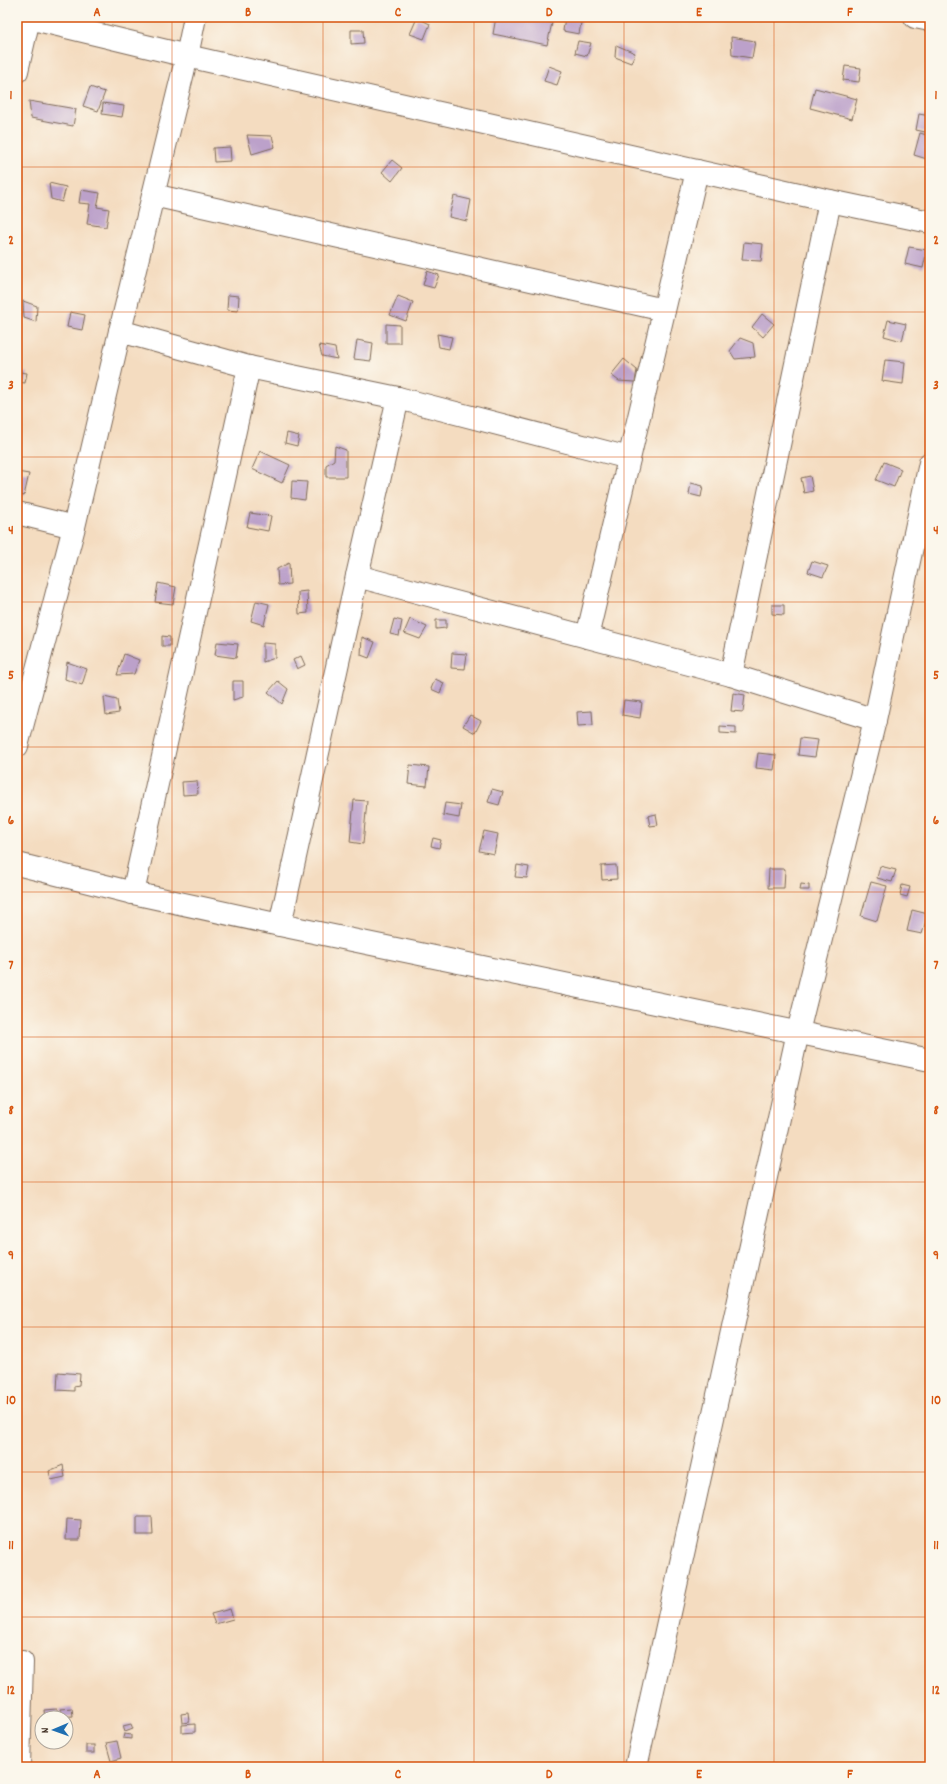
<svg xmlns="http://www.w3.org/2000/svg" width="947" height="1784" viewBox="0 0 947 1784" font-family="Dekko,sans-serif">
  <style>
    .building { fill: #bca1ca }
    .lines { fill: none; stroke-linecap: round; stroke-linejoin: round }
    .minor-casing { stroke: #7c6857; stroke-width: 24 }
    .minor { stroke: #fff; stroke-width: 22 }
    .grid { fill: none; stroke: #d7540e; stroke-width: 1; stroke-opacity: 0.55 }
    .neatline { fill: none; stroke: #d7540e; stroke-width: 1.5 }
    .grid-label { font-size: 13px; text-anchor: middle; font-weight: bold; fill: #d7540e }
  </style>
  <rect width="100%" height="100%" fill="#fbf7ec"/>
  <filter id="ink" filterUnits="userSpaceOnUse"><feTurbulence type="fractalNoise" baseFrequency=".025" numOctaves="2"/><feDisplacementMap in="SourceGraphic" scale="8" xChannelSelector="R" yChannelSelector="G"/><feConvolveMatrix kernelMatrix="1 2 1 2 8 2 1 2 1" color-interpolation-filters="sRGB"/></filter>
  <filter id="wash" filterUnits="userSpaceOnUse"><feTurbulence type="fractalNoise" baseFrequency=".012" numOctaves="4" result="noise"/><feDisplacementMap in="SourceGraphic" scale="16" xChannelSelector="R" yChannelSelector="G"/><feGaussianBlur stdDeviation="0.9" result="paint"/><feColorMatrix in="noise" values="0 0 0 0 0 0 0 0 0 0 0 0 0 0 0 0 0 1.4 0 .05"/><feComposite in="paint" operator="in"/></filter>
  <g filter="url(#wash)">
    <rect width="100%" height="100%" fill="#f4dcc0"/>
    <g id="blocks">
      <g class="building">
        <polygon points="288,17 303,17 302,22 287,20"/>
        <polygon points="496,17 537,17 536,19 552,23 547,45 493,34"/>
        <polygon points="565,17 582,17 579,34 563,31"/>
        <polygon points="417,18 430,24 424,39 410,34"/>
        <polygon points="351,30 363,30 364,43 351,44"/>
        <polygon points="731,37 755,41 752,58 732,55"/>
        <polygon points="578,41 591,43 587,56 575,53"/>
        <polygon points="616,45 635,53 631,63 615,57"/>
        <polygon points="549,66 562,71 557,85 544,81"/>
        <polygon points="845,66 861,68 859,82 843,80"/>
        <polygon points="90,87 105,92 98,111 83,106"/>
        <polygon points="815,88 857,99 852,119 810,108"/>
        <polygon points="29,101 76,109 73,126 31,118"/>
        <polygon points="103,103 124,106 122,117 102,114"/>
        <polygon points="919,114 930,116 930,133 916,130"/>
        <polygon points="920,133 930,136 930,160 914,155"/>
        <polygon points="247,135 272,136 275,147 252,154"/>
        <polygon points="230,147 231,161 214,162 213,148"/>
        <polygon points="392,160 402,168 392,181 382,172"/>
        <polygon points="49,183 66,187 62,202 51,199"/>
        <polygon points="81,190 100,193 97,207 109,209 106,227 87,224 90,204 79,203"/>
        <polygon points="454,196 471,200 467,221 449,217"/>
        <polygon points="744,242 763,244 761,261 742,260"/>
        <polygon points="909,247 927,250 923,268 905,264"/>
        <polygon points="427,271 439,275 434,288 423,285"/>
        <polygon points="228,295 239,296 238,311 227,310"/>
        <polygon points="398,296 413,302 406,321 390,315"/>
        <polygon points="23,301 37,306 36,322 24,318"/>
        <polygon points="70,312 85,315 82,330 67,327"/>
        <polygon points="762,314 774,324 763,337 752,327"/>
        <polygon points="888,320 906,324 902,341 884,336"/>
        <polygon points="386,324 400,325 400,343 386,343"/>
        <polygon points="437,334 452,337 449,349 439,347"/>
        <polygon points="740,338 753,343 755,357 735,359 730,351"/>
        <polygon points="357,340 373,343 371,361 354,359"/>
        <polygon points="319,345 335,348 337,359 322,356"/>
        <polygon points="624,359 637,370 635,382 619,381 611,375"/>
        <polygon points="885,360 905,362 903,384 882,381"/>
        <polygon points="20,372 27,373 25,383 18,382"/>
        <polygon points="17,426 20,426 18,437 17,437"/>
        <polygon points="287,433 299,436 297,446 285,443"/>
        <polygon points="335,446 346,450 346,477 326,477 326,465 334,460"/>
        <polygon points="260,451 290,465 282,483 252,469"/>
        <polygon points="884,462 901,469 894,487 876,480"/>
        <polygon points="17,472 29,474 24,496 17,494"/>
        <polygon points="810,476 813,491 804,493 801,478"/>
        <polygon points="292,481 307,482 305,500 291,498"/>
        <polygon points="691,483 703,486 701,497 689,494"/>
        <polygon points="250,513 271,516 268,531 247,527"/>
        <polygon points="812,561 828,566 823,577 808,572"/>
        <polygon points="289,563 290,584 278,585 277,569"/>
        <polygon points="158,583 176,587 173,604 155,602"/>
        <polygon points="307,591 308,613 299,614 298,592"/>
        <polygon points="256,601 269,604 264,625 251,621"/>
        <polygon points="772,605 784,605 784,615 772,614"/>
        <polygon points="394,619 402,621 399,636 390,634"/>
        <polygon points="410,619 427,627 420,639 404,633"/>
        <polygon points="436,620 446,620 446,628 436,629"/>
        <polygon points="162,636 170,637 170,646 162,646"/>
        <polygon points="362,637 375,642 369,658 361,655"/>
        <polygon points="217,642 238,644 236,658 215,655"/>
        <polygon points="263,643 275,644 275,658 263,662"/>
        <polygon points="452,653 467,654 465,669 451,668"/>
        <polygon points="124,654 139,660 134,674 117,675"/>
        <polygon points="301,656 305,665 297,669 293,660"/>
        <polygon points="67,662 87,669 82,685 65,679"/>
        <polygon points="435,679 444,683 440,693 431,689"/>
        <polygon points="233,681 243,681 243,697 233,700"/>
        <polygon points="278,681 288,689 282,704 268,692"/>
        <polygon points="733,693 745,695 743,712 731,711"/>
        <polygon points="104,697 117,700 119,713 106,715"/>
        <polygon points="624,700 642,702 640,718 622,715"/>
        <polygon points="592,711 593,725 578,726 577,712"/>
        <polygon points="470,715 481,721 475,733 463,726"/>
        <polygon points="720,726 736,727 736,734 720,733"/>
        <polygon points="800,738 818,740 815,757 798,755"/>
        <polygon points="758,753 776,755 774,770 756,768"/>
        <polygon points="410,765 429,767 427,786 408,784"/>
        <polygon points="197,781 198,794 183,795 182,782"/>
        <polygon points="492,789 503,792 499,805 488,802"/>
        <polygon points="354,800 367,801 363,844 350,842"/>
        <polygon points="445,803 461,805 459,818 443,815"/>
        <polygon points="656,814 658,825 650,826 648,816"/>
        <polygon points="484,831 498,834 494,854 479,851"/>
        <polygon points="433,838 441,840 439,848 431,846"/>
        <polygon points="517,865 529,867 527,878 515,877"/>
        <polygon points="616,865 617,879 602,880 601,866"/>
        <polygon points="880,866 896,870 892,882 877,878"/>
        <polygon points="769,869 785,869 784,888 768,888"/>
        <polygon points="871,882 887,886 877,921 861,916"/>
        <polygon points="801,884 809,885 809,890 800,890"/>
        <polygon points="902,885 910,887 907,897 900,895"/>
        <polygon points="912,910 928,914 922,934 907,931"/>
        <polygon points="58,1372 80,1374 79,1385 74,1386 74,1391 57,1390"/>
        <polygon points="63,1465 65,1477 51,1480 49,1471"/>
        <polygon points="137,1517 152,1517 153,1535 137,1535"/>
        <polygon points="67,1519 81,1520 80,1540 66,1540"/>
        <polygon points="230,1609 233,1619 215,1624 211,1614"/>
        <polygon points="72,1708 73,1716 61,1717 60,1709"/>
        <polygon points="57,1709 58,1718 45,1718 44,1710"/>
        <polygon points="188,1713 189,1722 182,1723 181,1714"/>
        <polygon points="131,1724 133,1729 125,1732 123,1726"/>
        <polygon points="195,1724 195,1732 182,1733 182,1725"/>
        <polygon points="124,1734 131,1735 131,1739 123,1738"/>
        <polygon points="117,1741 121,1758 111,1761 106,1743"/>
        <rect x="86" y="1745" width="8" height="8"/>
      </g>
    </g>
  </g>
  <g filter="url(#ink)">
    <use href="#blocks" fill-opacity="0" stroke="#7c6857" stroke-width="1"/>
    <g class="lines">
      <g class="minor-casing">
        <g id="minor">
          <polyline points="25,17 187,56 830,201 930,222"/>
          <polyline points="915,17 930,20"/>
          <polyline points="17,71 29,18"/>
          <polyline points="153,195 664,310"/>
          <polyline points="120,331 249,367 398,398 357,576 280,925"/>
          <polyline points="398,398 629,458"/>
          <polyline points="17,513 74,527"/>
          <polyline points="357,576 731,675 875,720"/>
          <polyline points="587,637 697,171"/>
          <polyline points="731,675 830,201"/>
          <polyline points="17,746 74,527 120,331 187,56 195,17"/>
          <polyline points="17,864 133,893 280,925 930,1060"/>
          <polyline points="133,893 249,367"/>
          <polyline points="19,1767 22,1662"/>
          <polyline points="636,1767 798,1032 875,720 930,463"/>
        </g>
      </g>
      <use href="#minor" class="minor"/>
    </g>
  </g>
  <path class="grid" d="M 172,17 L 172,1767M 323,17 L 323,1767M 474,17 L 474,1767M 624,17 L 624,1767M 774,17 L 774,1767M 17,167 L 930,167M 17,312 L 930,312M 17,457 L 930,457M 17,602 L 930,602M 17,747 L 930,747M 17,892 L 930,892M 17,1037 L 930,1037M 17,1182 L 930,1182M 17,1327 L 930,1327M 17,1472 L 930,1472M 17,1617 L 930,1617"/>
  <rect width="947" height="1784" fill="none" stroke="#fbf7ec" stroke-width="44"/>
  <g transform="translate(54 1730) rotate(268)"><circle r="19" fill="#fbf7ec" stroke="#aea59a"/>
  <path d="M0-3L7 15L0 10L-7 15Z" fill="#1f6fb2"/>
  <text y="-6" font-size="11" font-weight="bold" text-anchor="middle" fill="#3b2a1e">N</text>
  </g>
  <rect x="22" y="22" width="903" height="1740" class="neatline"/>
  <g class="grid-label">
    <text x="97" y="16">A</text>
    <text x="248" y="16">B</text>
    <text x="398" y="16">C</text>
    <text x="549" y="16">D</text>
    <text x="699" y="16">E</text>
    <text x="850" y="16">F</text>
    <text x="11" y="99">1</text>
    <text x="936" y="99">1</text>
    <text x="11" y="244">2</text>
    <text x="936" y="244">2</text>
    <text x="11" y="389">3</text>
    <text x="936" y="389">3</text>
    <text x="11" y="534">4</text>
    <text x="936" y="534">4</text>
    <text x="11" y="679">5</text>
    <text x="936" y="679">5</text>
    <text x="11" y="824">6</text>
    <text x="936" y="824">6</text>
    <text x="11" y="969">7</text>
    <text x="936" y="969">7</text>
    <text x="11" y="1114">8</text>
    <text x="936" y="1114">8</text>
    <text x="11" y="1259">9</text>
    <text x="936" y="1259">9</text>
    <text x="11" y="1404">10</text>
    <text x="936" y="1404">10</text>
    <text x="11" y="1549">11</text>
    <text x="936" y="1549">11</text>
    <text x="11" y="1694">12</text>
    <text x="936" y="1694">12</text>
    <text x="97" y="1778">A</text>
    <text x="248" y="1778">B</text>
    <text x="398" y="1778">C</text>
    <text x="549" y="1778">D</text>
    <text x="699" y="1778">E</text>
    <text x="850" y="1778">F</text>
  </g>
</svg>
